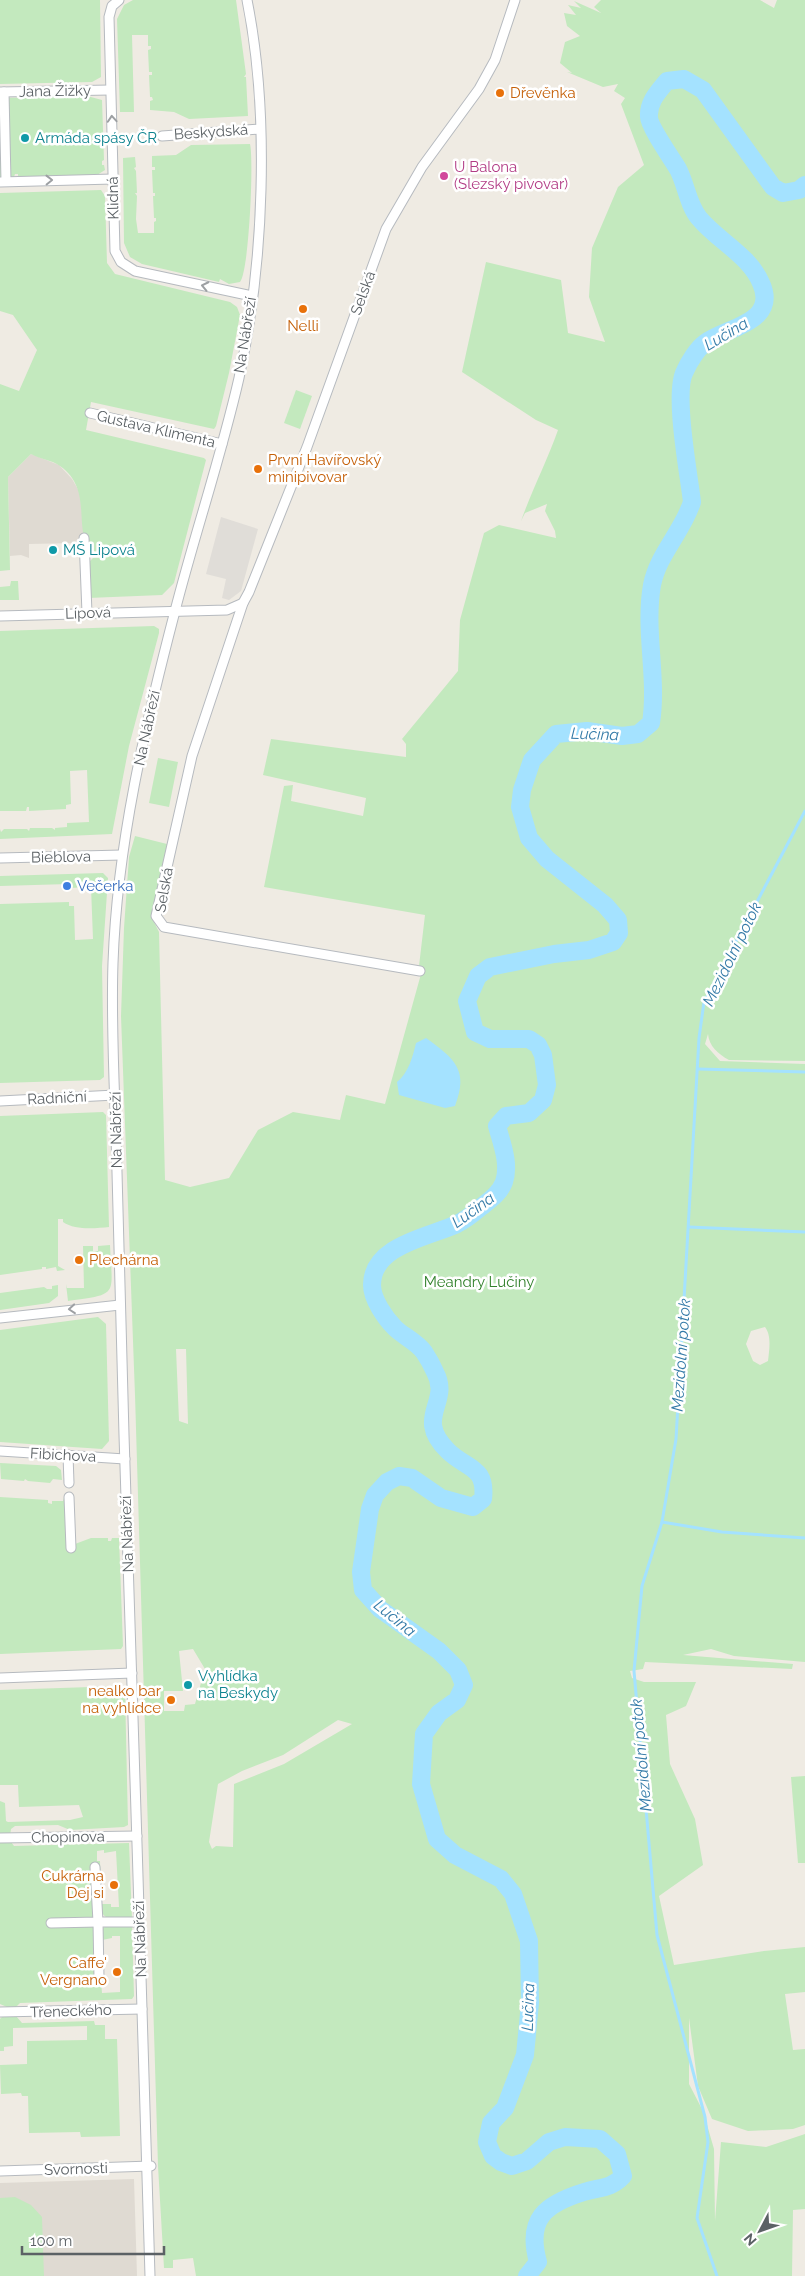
<svg xmlns="http://www.w3.org/2000/svg" width="805" height="2276" viewBox="0 0 805 2276" font-family="Raleway,sans-serif">
  <style>
    .industrial { fill: #e0ddd8 }
    .education { fill: #dfdad2 }
    .green { fill: #c3e9be; fill-rule: evenodd }
    .water { fill: #a4e2ff }
    .lines { fill: none; stroke-linecap: round; stroke-linejoin: round }
    .stream { stroke: #a4e2ff; stroke-width: 3 }
    .river { stroke: #a4e2ff; stroke-width: 18 }
    .street-casing { stroke: #b6babf; stroke-width: 11 }
    .street { stroke: #fff; stroke-width: 9 }
    .oneway { stroke: #9da0a3 }
    .food-dot { fill: #e8710a; stroke: #fff; stroke-width: 2 }
    .culture-dot { fill: #0f9aa8; stroke: #fff; stroke-width: 2 }
    .hotel-dot { fill: #d1479c; stroke: #fff; stroke-width: 2 }
    .shop-dot { fill: #3f7fe0; stroke: #fff; stroke-width: 2 }
    .labels { text-anchor: middle; dominant-baseline: central; stroke-width: 5; stroke-linejoin: round; paint-order: stroke }
    .street-label { font-size: 15px; fill: #5b6165; stroke: #fff }
    .food-label { font-size: 15px; fill: #c56008; stroke: #fff; text-anchor: start }
    .culture-label { font-size: 15px; fill: #0d838f; stroke: #fff; text-anchor: start }
    .hotel-label { font-size: 15px; fill: #b23c85; stroke: #fff; text-anchor: start }
    .shop-label { font-size: 15px; fill: #366cbe; stroke: #fff; text-anchor: start }
    .park-label { font-size: 15px; fill: #33822d; stroke: #fff }
    .water-label { font-size: 16px; font-style: italic; fill: #337aa7; stroke: #fff }
  </style>
  <rect width="100%" height="100%" fill="#efebe3"/>
  <polygon class="industrial" points="221,517 258,529 241,591 229,600 222,598 226,579 206,574"/>
  <g class="education">
    <polygon points="31,454 59,465 72,479 79,491 82,504 84,538 77,543 29,544 29,558 21,555 10,556 8,477"/>
    <polygon points="134,2179 137,2276 0,2276 0,2183"/>
  </g>
  <g class="green">
    <polygon points="0,0 100,0 101,77 92,82 0,84"/>
    <polygon points="133,0 236,0 246,74 244,77 246,77 248,116 189,119 174,112 150,110 150,101 153,100 152,97 150,97 149,75 152,75 152,72 149,72 148,50 151,49 151,46 148,46 148,35 132,35 134,112 120,112 117,19 124,5"/>
    <path d="M 601,0 L 760,0 L 774,8 L 777,0 L 805,0 L 805,1061 L 729,1060 C 718,1054 709,1046 708,1034 L 705,1044 L 720,1061 L 805,1064 L 805,1662 L 734,1656 L 711,1649 L 683,1655 L 793,1664 L 792,1669 L 645,1662 L 643,1669 L 630,1671 L 632,1678 L 644,1682 L 696,1682 L 686,1706 L 666,1715 L 670,1764 L 695,1819 L 703,1865 L 659,1896 L 674,1965 L 764,1951 L 805,1947 L 805,1992 L 785,1994 L 793,2050 L 805,2049 L 805,2125 L 793,2129 L 748,2131 L 712,2119 L 698,2086 L 689,2018 L 689,2084 L 703,2111 L 714,2149 L 715,2221 L 721,2142 L 766,2147 L 805,2134 L 805,2209 L 793,2210 L 792,2276 L 169,2276 L 196,2276 L 193,2258 L 173,2260 L 173,2268 L 164,2268 L 158,2166 L 135,1395 L 121,1016 L 124,928 L 129,857 L 135,836 L 167,844 L 151,916 L 159,932 L 165,1180 L 190,1187 L 229,1178 L 258,1130 L 293,1112 L 340,1120 L 346,1095 L 385,1104 L 421,974 L 419,966 L 425,915 L 264,887 L 284,786 L 293,785 L 291,801 L 363,816 L 366,798 L 263,775 L 271,739 L 406,757 L 406,744 L 402,739 L 458,671 L 460,620 L 484,533 L 499,525 L 556,538 L 555,531 L 545,511 L 547,504 L 525,513 L 521,521 C 532,490 547,461 558,430 L 536,420 L 462,372 L 486,262 L 561,280 L 568,333 L 605,342 L 589,297 L 592,248 L 618,187 L 644,165 L 621,104 L 625,98 L 614,91 L 618,84 L 603,87 L 567,72 L 572,73 L 560,63 L 565,42 L 580,36 L 567,26 L 564,13 L 576,15 L 568,5 L 581,8 L 574,1 L 601,13 L 594,7 ZM 765,1327 C 772,1336 769,1351 768,1361 L 760,1365 L 753,1361 L 746,1344 L 751,1331 ZM 176,1349 L 186,1349 L 188,1424 L 179,1421 ZM 193,1649 L 205,1669 L 195,1704 L 185,1705 L 184,1711 L 164,1711 L 164,1691 L 183,1691 L 179,1651 ZM 338,1720 L 352,1724 L 284,1764 L 234,1784 L 233,1847 L 216,1846 L 212,1849 L 209,1842 L 218,1784 L 242,1771 L 283,1755 Z"/>
    <polygon points="87,96 102,100 104,160 102,161 102,165 104,165 105,170 97,175 18,177 18,174 15,174 14,177 17,177 0,178 0,98"/>
    <path d="M 250,144 C 254,160 249,272 240,282 L 229,284 L 220,279 L 219,282 L 142,264 L 130,257 L 124,243 L 123,158 L 135,157 L 136,167 L 134,168 L 136,171 L 137,193 L 135,193 L 137,196 L 136,219 L 138,233 L 154,233 L 154,222 L 156,221 L 156,218 L 154,218 L 153,196 L 155,196 L 155,193 L 153,193 L 152,170 L 155,170 L 155,167 L 152,167 L 152,156 L 176,155 L 191,145 Z"/>
    <path d="M 101,190 L 105,196 L 107,263 L 115,274 L 230,302 L 237,307 L 240,315 L 229,373 L 216,426 L 214,429 L 91,402 L 86,430 L 204,458 L 206,460 L 174,583 L 162,595 L 88,598 L 88,563 L 93,558 L 102,557 L 102,553 L 91,551 C 72,528 94,490 60,466 C 52,460 40,459 31,454 L 8,477 L 10,570 L 0,571 L 0,384 L 19,391 L 37,350 L 13,315 L 0,311 L 0,193 Z"/>
    <polygon points="296,390 312,396 300,429 284,423"/>
    <polygon points="11,581 18,581 19,600 0,600 0,587 10,586"/>
    <polygon points="154,626 159,629 159,633 129,746 112,834 0,839 0,829 1,832 4,829 27,829 29,831 30,828 52,828 55,830 55,828 67,827 67,823 89,822 87,770 70,771 71,804 66,805 66,809 29,811 29,807 27,807 26,811 0,811 0,631"/>
    <polygon points="158,758 178,762 169,807 149,803"/>
    <polygon points="103,873 108,878 102,966 104,1077 100,1080 0,1083 0,904 69,902 69,906 74,906 75,940 93,939 91,887 69,888 69,884 0,886 0,876"/>
    <path d="M 103,1112 L 106,1115 L 109,1227 C 97,1228 76,1231 63,1222 L 63,1219 L 58,1219 L 58,1266 L 65,1270 L 57,1271 L 56,1267 L 46,1269 L 46,1267 L 42,1267 L 42,1269 L 0,1275 L 0,1116 Z"/>
    <path d="M 110,1245 C 112,1296 120,1294 68,1301 L 66,1284 L 66,1288 L 84,1288 L 83,1246 L 93,1246 L 93,1251 L 98,1251 L 98,1246 Z"/>
    <polygon points="58,1285 58,1296 49,1303 0,1310 0,1293 44,1287 47,1289 52,1289 52,1286"/>
    <polygon points="98,1317 106,1324 109,1441 102,1449 0,1442 0,1330"/>
    <polygon points="0,1463 56,1466 61,1470 62,1480 53,1479 50,1483 28,1481 25,1479 24,1481 1,1479"/>
    <polygon points="0,1497 48,1500 48,1503 52,1504 52,1501 63,1501 64,1498 66,1498 75,1544 91,1538 108,1538 108,1541 111,1541 112,1538 119,1538 123,1646 121,1649 0,1654"/>
    <polygon points="121,1686 125,1690 128,1825 124,1827 70,1830 58,1825 15,1826 11,1829 10,1836 0,1835 0,1801 5,1803 6,1821 8,1822 70,1820 83,1817 79,1805 19,1807 18,1785 0,1785 0,1690"/>
    <polygon points="805,1776 805,1863 798,1863 791,1777"/>
    <path d="M 11,1842 L 14,1846 L 129,1843 L 132,1919 C 111,1919 100,1923 99,1898 L 101,1904 L 111,1904 L 111,1907 L 119,1907 L 116,1851 L 104,1853 L 104,1850 L 97,1851 L 97,1861 L 100,1861 L 101,1895 L 99,1895 L 98,1867 L 93,1867 L 96,1977 L 101,1977 L 100,1949 L 103,1949 L 104,1980 L 101,1981 L 102,1993 L 120,1992 L 120,1936 L 112,1936 L 112,1938 L 102,1940 L 100,1947 L 100,1931 L 107,1925 L 132,1924 L 134,1996 L 132,1999 L 20,2003 L 16,2007 L 7,2007 L 0,2004 L 0,1843 Z"/>
    <polygon points="4,2015 16,2016 22,2023 94,2021 95,2025 105,2025 105,2039 117,2039 120,2136 81,2137 80,2132 29,2133 28,2096 22,2096 21,2093 1,2094 0,2065 27,2064 27,2041 87,2040 87,2026 13,2028 13,2046 4,2047 4,2051 0,2051 0,2019"/>
    <polygon points="15,2197 31,2205 42,2217 44,2276 0,2276 0,2198"/>
  </g>
  <path class="water" d="M 426,1038 C 455,1059 469,1070 455,1106 L 445,1108 L 399,1095 L 397,1082 C 408,1074 413,1056 416,1043 Z"/>
  <g class="lines">
    <g class="stream">
      <polyline points="698,1069 805,1072"/>
      <polyline points="689,1227 805,1232"/>
      <polyline points="662,1522 722,1532 805,1538"/>
      <polyline points="717,2276 697,2218 708,2142 705,2117 657,1935 634,1671 642,1586 662,1522 676,1439 699,1038 704,1002 805,811"/>
    </g>
    <path class="river" d="M 527,2276 L 538,2262 C 526,2219 545,2204 584,2192 C 600,2187 611,2189 623,2176 L 617,2154 L 600,2139 L 565,2137 L 549,2142 L 527,2161 L 512,2166 L 501,2162 L 493,2156 L 487,2142 L 491,2123 L 505,2108 L 525,2055 L 530,2003 L 529,1941 L 513,1894 L 501,1879 L 455,1855 L 437,1839 L 421,1784 L 424,1734 L 439,1713 L 457,1700 L 464,1685 L 458,1670 L 439,1651 L 380,1609 L 363,1590 L 361,1572 L 370,1509 L 375,1495 L 387,1482 L 399,1476 L 412,1478 L 441,1498 L 473,1507 L 483,1499 C 487,1466 466,1469 448,1451 C 413,1417 452,1403 435,1372 C 432,1365 428,1358 424,1352 C 417,1342 403,1336 395,1328 C 385,1318 372,1299 372,1285 C 372,1245 429,1237 457,1224 C 465,1220 474,1213 481,1207 C 490,1200 500,1193 504,1182 C 510,1164 502,1144 497,1126 L 506,1116 L 529,1113 L 543,1100 L 547,1085 L 543,1055 L 538,1045 L 529,1039 L 490,1039 L 475,1032 L 467,1001 L 478,976 L 490,967 L 554,954 L 589,950 L 613,942 L 619,933 L 618,920 L 605,905 L 547,859 L 529,838 L 520,807 L 522,790 L 532,760 L 556,734 L 587,731 L 622,736 L 638,734 L 651,723 C 658,677 644,631 652,585 C 658,554 683,531 692,502 C 689,475 673,392 685,371 C 689,362 697,349 705,343 C 726,327 779,323 761,283 C 749,255 718,241 699,218 C 688,205 686,184 678,169 C 672,159 649,126 649,117 C 648,102 658,92 667,81 L 684,79 L 703,90 L 773,187 L 783,193 L 799,190 L 805,185"/>
    <g class="street-casing">
      <g id="street">
        <polyline points="119,0 112,6 109,17 115,251 121,262 135,271 252,296"/>
        <polyline points="0,92 110,90"/>
        <polyline points="4,92 6,181"/>
        <polyline points="162,136 260,129"/>
        <polyline points="0,182 113,179"/>
        <polyline points="90,413 222,444"/>
        <polyline points="84,538 87,613"/>
        <polyline points="0,616 227,610 243,603"/>
        <polyline points="0,858 122,855"/>
        <polyline points="420,971 164,927 156,916 192,756 243,603 249,592 307,447 386,229 422,167 479,89 495,60 515,0"/>
        <polyline points="0,1101 115,1095"/>
        <polyline points="0,1318 120,1305"/>
        <polyline points="0,1451 125,1459"/>
        <polyline points="68,1455 69,1483"/>
        <polyline points="69,1497 71,1548"/>
        <polyline points="0,1678 132,1673"/>
        <polyline points="0,1838 137,1836"/>
        <polyline points="51,1923 98,1922 95,1867"/>
        <polyline points="99,1978 98,1922 140,1922"/>
        <polyline points="0,2012 142,2009"/>
        <polyline points="0,2171 151,2166"/>
        <path d="M 150,2276 C 142,1996 133,1715 124,1435 C 121,1335 119,1235 116,1135 C 114,1078 111,1020 113,963 C 117,844 145,726 175,611 C 195,533 221,457 239,378 C 264,264 270,115 247,0"/>
      </g>
    </g>
    <use href="#street" class="street"/>
  </g>
  <defs><path id="oneway-chevron" d="M-2-3.5L2.5 0L-2 3.5" fill="none" stroke-width="1.6" stroke-linecap="round" stroke-linejoin="round" transform="scale(1.25)"/></defs>
  <g class="oneway">
    <use href="#oneway-chevron" transform="translate(112 119) rotate(-94)"/>
    <use href="#oneway-chevron" transform="translate(49 180) rotate(-1)"/>
    <use href="#oneway-chevron" transform="translate(205 286) rotate(-168)"/>
    <use href="#oneway-chevron" transform="translate(72 1309) rotate(175)"/>
  </g>
  <g class="food-dot">
    <circle cx="500" cy="93" r="5"/>
    <circle cx="303" cy="309" r="5"/>
    <circle cx="258" cy="469" r="5"/>
    <circle cx="79" cy="1260" r="5"/>
    <circle cx="171" cy="1700" r="5"/>
    <circle cx="114" cy="1885" r="5"/>
    <circle cx="117" cy="1972" r="5"/>
  </g>
  <g class="culture-dot">
    <circle cx="25" cy="138" r="5"/>
    <circle cx="53" cy="550" r="5"/>
    <circle cx="188" cy="1685" r="5"/>
  </g>
  <circle class="hotel-dot" cx="444" cy="176" r="5"/>
  <circle class="shop-dot" cx="67" cy="886" r="5"/>
  <g class="labels">
    <g class="street-label">
      <text transform="translate(55 91) rotate(-1)">Jana Žižky</text>
      <text transform="translate(211 132) rotate(-4)">Beskydská</text>
      <text transform="translate(113 198) rotate(-91)">Klidná</text>
      <text transform="translate(363 293) rotate(-70)">Selská</text>
      <text transform="translate(245 335) rotate(-81)">Na Nábřeží</text>
      <text transform="translate(156 429) rotate(13)">Gustava Klimenta</text>
      <text transform="translate(88 613) rotate(-2)">Lípová</text>
      <text transform="translate(147 728) rotate(-78)">Na Nábřeží</text>
      <text transform="translate(61 857) rotate(-1)">Bieblova</text>
      <text transform="translate(164 890) rotate(-80)">Selská</text>
      <text transform="translate(57 1098) rotate(-3)">Radniční</text>
      <text transform="translate(116 1130) rotate(-91)">Na Nábřeží</text>
      <text transform="translate(63 1455) rotate(3)">Fibichova</text>
      <text transform="translate(127 1534) rotate(-92)">Na Nábřeží</text>
      <text transform="translate(68 1837) rotate(-1)">Chopinova</text>
      <text transform="translate(140 1939) rotate(-92)">Na Nábřeží</text>
      <text transform="translate(71 2011) rotate(-2)">Třeneckého</text>
      <text transform="translate(76 2169) rotate(-2)">Svornosti</text>
    </g>
    <g class="food-label">
      <text x="510" y="93">Dřevěnka</text>
      <text x="303" y="326" text-anchor="middle">Nelli</text>
      <text x="268" y="460">První Havířovský<tspan x="268" dy="17">minipivovar</tspan></text>
      <text x="89" y="1260">Plechárna</text>
      <text x="161" y="1691" text-anchor="end">nealko bar<tspan x="161" dy="17">na vyhlídce</tspan></text>
      <text x="104" y="1876" text-anchor="end">Cukrárna<tspan x="104" dy="17">Dej si</tspan></text>
      <text x="107" y="1963" text-anchor="end">Caffe'<tspan x="107" dy="17">Vergnano</tspan></text>
    </g>
    <g class="culture-label">
      <text x="35" y="138">Armáda spásy ČR</text>
      <text x="63" y="550">MŠ Lipová</text>
      <text x="198" y="1676">Vyhlídka<tspan x="198" dy="17">na Beskydy</tspan></text>
    </g>
    <g class="hotel-label">
      <text x="454" y="167">U Balona<tspan x="454" dy="17">(Slezský pivovar)</tspan></text>
    </g>
    <g class="shop-label">
      <text x="77" y="886">Večerka</text>
    </g>
    <g class="park-label">
      <text x="479" y="1282">Meandry Lučiny</text>
    </g>
    <g class="water-label">
      <text transform="translate(726 334) rotate(-31)">Lučina</text>
      <text transform="translate(595 734) rotate(2)">Lučina</text>
      <text transform="translate(732 954) rotate(-64)">Mezidolní potok</text>
      <text transform="translate(473 1210) rotate(-36)">Lučina</text>
      <text transform="translate(681 1355) rotate(-86)">Mezidolní potok</text>
      <text transform="translate(395 1618) rotate(39)">Lučina</text>
      <text transform="translate(641 1755) rotate(-95)">Mezidolní potok</text>
      <text transform="translate(528 2007) rotate(-88)">Lučina</text>
    </g>
  </g>
  <g transform="translate(760 2231) rotate(229)" stroke="#ffffff" stroke-width="4" paint-order="stroke">
  <path d="M0-4L9 19L0 12L-9 19Z" fill="#5b6165"/>
  <text y="-8" font-size="14" font-weight="bold" text-anchor="middle" fill="#5b6165">N</text>
  </g>
  <path d="M22 2246v8h142v-8" fill="none" stroke="#5b6165" stroke-width="2.5"/>
  <text x="30" y="2246" font-size="15" fill="#5b6165" stroke="#ffffff" stroke-width="4" paint-order="stroke">100 m</text>
</svg>
